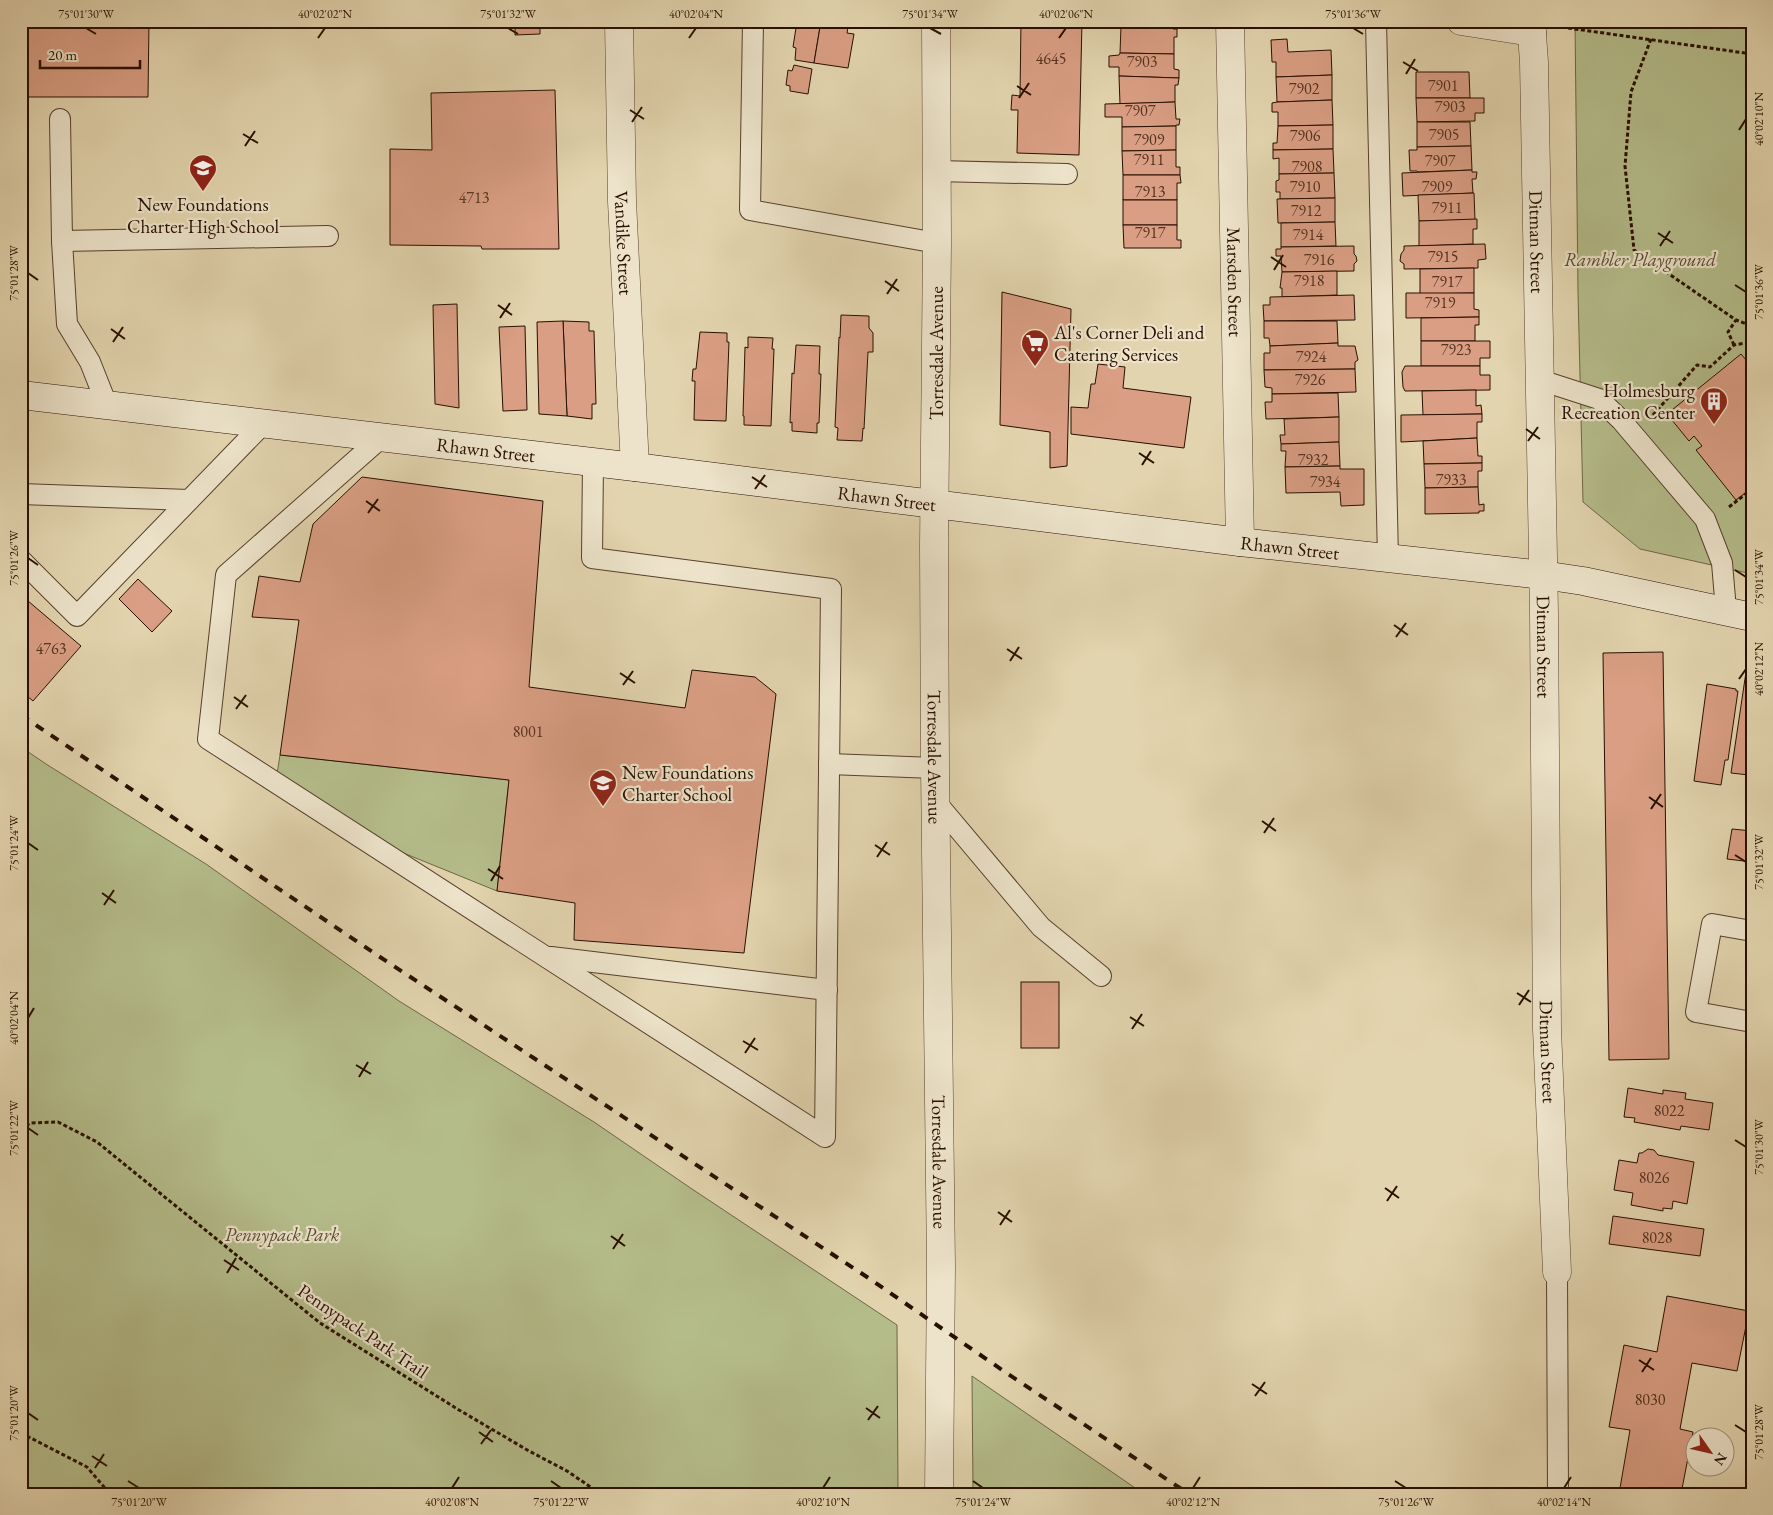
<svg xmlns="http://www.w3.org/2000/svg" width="1773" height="1515" viewBox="0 0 1773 1515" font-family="'EB Garamond',serif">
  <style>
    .green { fill: #b4bc8a; stroke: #6e6645 }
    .building { fill: #d99e83; stroke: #290f00 }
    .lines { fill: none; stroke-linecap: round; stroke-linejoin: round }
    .service-casing { stroke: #57402c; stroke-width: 22 }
    .minor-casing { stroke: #57402c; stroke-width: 29 }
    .tertiary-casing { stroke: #57402c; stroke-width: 29 }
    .secondary-casing { stroke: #290f00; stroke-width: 29 }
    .path { stroke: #290f00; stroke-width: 3; stroke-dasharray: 4 2.5; stroke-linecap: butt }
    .service { stroke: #ece3ca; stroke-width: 20 }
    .minor { stroke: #ece3ca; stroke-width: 28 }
    .tertiary { stroke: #ece3ca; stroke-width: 28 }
    .secondary { stroke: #ece3ca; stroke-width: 28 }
    .rail { stroke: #290f00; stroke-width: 4; stroke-dasharray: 9 9; stroke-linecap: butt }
    .ticks { fill: none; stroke: #290f00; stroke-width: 2 }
    .labels { text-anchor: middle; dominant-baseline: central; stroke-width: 4.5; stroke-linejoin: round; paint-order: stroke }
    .number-label { font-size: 16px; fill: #553321 }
    .poi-label { font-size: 19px; fill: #290f00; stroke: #ece3ca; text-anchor: start }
    .street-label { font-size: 19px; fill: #290f00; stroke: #ece3ca }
    .park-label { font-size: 19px; font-style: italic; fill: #5a4c30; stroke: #ece3ca }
    .neatline { fill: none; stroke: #290f00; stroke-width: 2 }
    .ticks-label { font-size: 12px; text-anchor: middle; fill: #290f00 }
  </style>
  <rect width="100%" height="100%" fill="#e2d4ae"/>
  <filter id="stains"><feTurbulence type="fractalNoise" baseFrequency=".004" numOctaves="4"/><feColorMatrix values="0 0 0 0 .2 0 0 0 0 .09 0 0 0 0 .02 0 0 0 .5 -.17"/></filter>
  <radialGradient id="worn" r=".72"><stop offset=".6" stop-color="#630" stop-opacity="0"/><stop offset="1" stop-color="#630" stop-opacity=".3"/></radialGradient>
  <g class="green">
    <polygon points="1575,21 1752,21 1752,574 1640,549 1583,502 1578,292"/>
    <polygon points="21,747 46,764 206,864 399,1001 594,1122 692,1189 897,1325 898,1494 21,1494"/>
    <polygon points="280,755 509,780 497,891 327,822 275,787"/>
    <polygon points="972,1376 1144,1494 973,1494"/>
  </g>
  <g class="building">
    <polygon points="21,21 149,21 148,97 23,97 22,299"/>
    <polygon points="492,21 542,21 542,24 540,24 540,34 515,35 515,25 513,22 492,23"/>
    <polygon points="791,21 821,21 814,63 795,60 796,48 793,47 796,28 790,27"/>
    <polygon points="821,21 849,21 847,33 854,34 848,68 814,63"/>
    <polygon points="1021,21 1082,21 1079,155 1017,153 1018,110 1011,110 1012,95 1020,96"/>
    <polygon points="1121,26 1173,28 1173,29 1177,29 1177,37 1174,37 1174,54 1120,53"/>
    <polygon points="1287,39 1288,52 1331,50 1332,75 1276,77 1276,62 1272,62 1271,40"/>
    <polygon points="1120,53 1174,54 1174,69 1179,70 1179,78 1119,76 1119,67 1109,67 1109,56 1119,55"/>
    <polygon points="794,65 812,69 808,94 790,91 790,86 786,85 788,70 792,71"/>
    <polygon points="1416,72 1469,72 1470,98 1416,98"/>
    <polygon points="1332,75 1332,100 1277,102 1276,77"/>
    <polygon points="1119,76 1179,78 1178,85 1175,85 1175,102 1120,104"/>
    <polygon points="555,90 559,249 482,249 481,246 390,245 390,149 432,150 431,93"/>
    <polygon points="1416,98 1484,98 1484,113 1475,113 1475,121 1417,122"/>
    <polygon points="1332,100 1333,125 1278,126 1278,112 1272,112 1272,103 1277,102"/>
    <polygon points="1175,102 1176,119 1180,119 1179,125 1176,125 1176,126 1122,127 1122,117 1105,117 1105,104"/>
    <polygon points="1417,122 1470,122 1471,146 1417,147"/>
    <polygon points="1333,125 1333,149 1273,150 1273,143 1277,143 1278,126"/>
    <polygon points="1176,126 1176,150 1122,151 1122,127"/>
    <polygon points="1471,146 1472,170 1418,172 1417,171 1410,171 1409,150 1417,150 1417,147"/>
    <polygon points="1333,149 1334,173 1279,174 1279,158 1273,159 1273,150"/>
    <polygon points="1176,150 1176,167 1180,167 1180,175 1123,175 1122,151"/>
    <polygon points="1472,170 1472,172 1477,172 1476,179 1472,179 1473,193 1403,196 1402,173"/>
    <polygon points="1334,173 1335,198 1280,199 1280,192 1276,192 1276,181 1279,180 1279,174"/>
    <polygon points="1123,175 1180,175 1181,183 1177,183 1177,200 1123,200"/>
    <polygon points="1474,193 1475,220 1419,221 1418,195"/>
    <polygon points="1335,198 1335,222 1278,223 1277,199"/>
    <rect x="1123" y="200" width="54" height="25"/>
    <polygon points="1477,219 1477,229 1473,229 1473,244 1419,246 1419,221"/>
    <polygon points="1335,222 1336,246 1281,247 1281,223"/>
    <polygon points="1123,225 1177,225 1177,240 1181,240 1181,248 1124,248"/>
    <polygon points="1485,244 1486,259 1478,260 1478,268 1404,269 1404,264 1400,261 1401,254 1404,250 1404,246"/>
    <polygon points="1354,246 1354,254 1356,256 1357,261 1354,264 1354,271 1282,272 1281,256 1276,256 1276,249 1281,249 1281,247"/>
    <polygon points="1474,268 1474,293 1420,294 1420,269"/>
    <polygon points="1337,271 1337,295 1282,297 1282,288 1280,288 1282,272"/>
    <polygon points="1002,292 1071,309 1067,466 1050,468 1050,432 1000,425"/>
    <polygon points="1406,293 1474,293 1474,309 1479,310 1479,317 1406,318"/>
    <polygon points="1354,295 1355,320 1264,321 1263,305 1270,305 1270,297"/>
    <polygon points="457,304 459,408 435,404 433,305"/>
    <polygon points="841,315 869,316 869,328 873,333 873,352 868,352 864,429 863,428 862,441 837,440 838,428 835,427 839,337 840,338"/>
    <polygon points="1479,317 1479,325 1475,325 1475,341 1421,341 1421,318"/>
    <polygon points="563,321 589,322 589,331 594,331 596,404 592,404 592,419 567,416"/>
    <polygon points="563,321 567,416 539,414 537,322"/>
    <polygon points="1264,321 1337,321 1338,343 1270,346 1269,338 1264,338"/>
    <polygon points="525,326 527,410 503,411 499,327"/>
    <polygon points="700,332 727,333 727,342 729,342 726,421 694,420 695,381 692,381 693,369 696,369"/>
    <polygon points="748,337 773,338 772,349 774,349 771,426 744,425 744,416 743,416 745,347 748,348"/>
    <polygon points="1421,341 1490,341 1490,358 1480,358 1480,366 1421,366"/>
    <polygon points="1338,343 1338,346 1355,346 1358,360 1355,362 1355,369 1264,370 1264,353 1270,353 1270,346"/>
    <polygon points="796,345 820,346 819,374 821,374 819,423 817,423 817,433 792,431 792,422 790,423 792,373 794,374"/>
    <polygon points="1741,354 1752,367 1752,488 1736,500 1696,450 1702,446 1694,436 1689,441 1667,414"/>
    <polygon points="1098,364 1125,367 1123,388 1191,397 1184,448 1071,434 1071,407 1088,408 1091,384 1095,384"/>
    <polygon points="1405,366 1480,366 1480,375 1490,375 1490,390 1405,391 1403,387 1402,372"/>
    <polygon points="1355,369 1356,392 1272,394 1272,388 1265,387 1264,370"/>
    <polygon points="1476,390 1476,406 1481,405 1482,414 1423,415 1422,391"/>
    <polygon points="1338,393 1339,417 1266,419 1265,402 1272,402 1272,394"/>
    <polygon points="1482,414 1482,422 1477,422 1477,438 1401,442 1401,415"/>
    <polygon points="1339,417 1339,442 1281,444 1280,435 1285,435 1284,419"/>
    <polygon points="1477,438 1478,456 1482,456 1482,463 1424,464 1423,441"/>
    <polygon points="1339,442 1340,466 1285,467 1286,451 1281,451 1281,444"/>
    <polygon points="1482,463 1482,471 1478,471 1478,487 1425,488 1424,464"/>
    <polygon points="1340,466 1340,469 1364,469 1364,505 1341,506 1340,492 1286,493 1285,467"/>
    <polygon points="362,477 543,501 529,687 685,708 692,670 755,677 776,694 744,953 574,940 575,903 497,891 509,780 280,755 299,620 252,617 259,576 300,582 313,524"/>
    <polygon points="1478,487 1479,505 1484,504 1484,511 1479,511 1479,513 1425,514 1425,488"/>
    <polygon points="138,579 172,611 152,632 119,599"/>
    <polygon points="21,595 81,646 33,701 21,691"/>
    <polygon points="1663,652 1669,1059 1609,1060 1603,653"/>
    <polygon points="1746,672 1752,672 1752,782 1748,781 1749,775 1731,773"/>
    <polygon points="1707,684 1736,689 1736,691 1738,691 1728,760 1725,760 1721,785 1694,781"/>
    <polygon points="1732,829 1752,831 1752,862 1727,859"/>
    <rect x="1021" y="982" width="38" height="66"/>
    <polygon points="1628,1088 1663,1094 1663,1090 1686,1093 1685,1099 1713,1103 1709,1130 1681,1126 1680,1130 1634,1122 1635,1118 1624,1117"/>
    <polygon points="1648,1149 1654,1150 1658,1155 1694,1162 1687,1204 1673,1201 1672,1209 1663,1208 1663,1211 1631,1205 1633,1193 1614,1190 1619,1160 1637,1163 1639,1153 1642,1153"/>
    <polygon points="1613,1216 1704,1229 1700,1256 1609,1244"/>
    <polygon points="1667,1296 1749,1311 1737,1371 1692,1363 1680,1429 1693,1432 1681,1494 1619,1494 1630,1430 1609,1427 1624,1345 1657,1352"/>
  </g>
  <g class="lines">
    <g class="service-casing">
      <g id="service">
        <polyline points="753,21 750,210 937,243"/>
        <polyline points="1376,21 1388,559"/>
        <polyline points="60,119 62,241 328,236"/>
        <polyline points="936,171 1067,174"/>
        <polyline points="62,241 67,324 90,362 107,405"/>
        <polyline points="1540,380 1599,399 1621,420 1705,519 1722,563 1726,610"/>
        <polyline points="382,437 226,575 208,739 825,1137 831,589 592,558 593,462"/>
        <polyline points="21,494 189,500"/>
        <polyline points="21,560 77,616 263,424"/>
        <polyline points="829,764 935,768"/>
        <polyline points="935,801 1041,927 1101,976"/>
        <polyline points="1752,931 1712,924 1696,1012 1752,1022"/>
        <polyline points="551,957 827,990"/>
        <polyline points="1557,1272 1558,1494"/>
      </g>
    </g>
    <g class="minor-casing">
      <g id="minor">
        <path id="s1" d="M 619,21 L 622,201 L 635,467"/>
        <path id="s2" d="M 1230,21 L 1240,542"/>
        <polyline points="1461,21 1532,32"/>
        <path id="s3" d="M 1531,21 L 1534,62 L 1544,613 L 1547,1029 L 1557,1272"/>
      </g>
    </g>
    <g class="tertiary-casing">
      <g id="tertiary">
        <path id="s4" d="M 936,21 L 937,243 L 934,546 L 935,768 L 941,1266 L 939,1494"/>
      </g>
    </g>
    <g class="secondary-casing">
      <g id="secondary">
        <path id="s5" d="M 21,395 L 635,467 L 1240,542 L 1543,575 L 1583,581 L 1752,617"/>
      </g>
    </g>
    <g class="path">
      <polyline points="1568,28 1752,54"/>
      <polyline points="1651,39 1631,92 1625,166 1634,250 1736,320 1752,326"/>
      <polyline points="1734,345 1728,332 1736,320"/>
      <polyline points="1653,415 1697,365 1710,367 1734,345 1752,342"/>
      <polyline points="1729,507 1752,489"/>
      <polyline points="21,1130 30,1123 58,1122 97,1142 320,1323 459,1410 529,1451 567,1471 601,1494"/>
      <polyline points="21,1433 87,1467 110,1494"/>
    </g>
    <use href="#service" class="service"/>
    <use href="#minor" class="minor"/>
    <use href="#tertiary" class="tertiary"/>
    <use href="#secondary" class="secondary"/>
    <polyline class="rail" points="21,715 380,957 867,1277 1008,1374 1189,1494"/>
  </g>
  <path class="ticks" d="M 86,28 L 96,34M 508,28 L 518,34M 930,28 L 941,34M 1353,28 L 1363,34M 318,38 L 325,28M 689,38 L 696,28M 1059,38 L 1066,28M 1403,62 L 1418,71M 1406,74 L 1415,59M 1017,86 L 1031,95M 1019,98 L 1029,83M 630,110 L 644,119M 632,122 L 642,107M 1739,130 L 1746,119M 243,134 L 258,143M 245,146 L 255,131M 1658,233 L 1673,243M 1660,246 L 1670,231M 1271,257 L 1286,267M 1274,270 L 1283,255M 28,273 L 38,280M 885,281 L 899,291M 1735,285 L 1746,292M 887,294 L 897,279M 498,305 L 512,315M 500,318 L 510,303M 111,329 L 125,339M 113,342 L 123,327M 1526,429 L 1540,439M 1528,441 L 1538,427M 1139,453 L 1154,463M 1142,465 L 1151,451M 752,477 L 767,487M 755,489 L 765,475M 366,501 L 380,511M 368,513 L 378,499M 28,558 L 38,565M 1735,570 L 1746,577M 1394,625 L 1408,635M 1396,637 L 1406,623M 1007,649 L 1022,659M 1010,661 L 1019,647M 620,673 L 635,683M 1739,679 L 1746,669M 623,685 L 633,671M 234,697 L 248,707M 236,709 L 246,695M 1649,797 L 1663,807M 1651,809 L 1661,794M 1262,821 L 1276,831M 1264,833 L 1274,818M 28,843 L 38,850M 875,845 L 890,855M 1735,855 L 1746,862M 877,857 L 887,842M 488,869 L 503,879M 491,881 L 500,866M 102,893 L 116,903M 104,905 L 114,890M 1517,993 L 1531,1002M 1519,1005 L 1529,990M 1130,1017 L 1144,1026M 28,1018 L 34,1008M 1132,1029 L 1142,1014M 743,1041 L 758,1050M 745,1053 L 755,1038M 356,1065 L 371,1074M 359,1077 L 368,1062M 28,1128 L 38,1135M 1735,1140 L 1746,1147M 1385,1188 L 1399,1198M 1387,1201 L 1397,1186M 998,1212 L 1012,1222M 1000,1225 L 1010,1210M 611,1236 L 625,1246M 613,1249 L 623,1234M 224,1260 L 239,1270M 227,1273 L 236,1258M 1639,1360 L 1654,1370M 1642,1372 L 1651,1358M 1252,1384 L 1267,1394M 1255,1396 L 1265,1382M 866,1408 L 880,1418M 28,1413 L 38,1420M 868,1420 L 878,1406M 1735,1425 L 1746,1432M 479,1432 L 493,1442M 481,1444 L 491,1430M 92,1456 L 107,1466M 95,1468 L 104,1454M 128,1481 L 139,1488M 551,1481 L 561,1488M 973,1481 L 983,1488M 1395,1481 L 1406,1488M 452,1488 L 459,1477M 823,1488 L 830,1477M 1193,1488 L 1200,1477M 1564,1488 L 1571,1477"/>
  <defs>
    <g id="school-pin" transform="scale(1.4375)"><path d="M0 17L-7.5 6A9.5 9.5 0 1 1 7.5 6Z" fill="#8f2418" stroke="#ece3ca"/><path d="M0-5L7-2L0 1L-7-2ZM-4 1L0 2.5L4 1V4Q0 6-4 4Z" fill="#fff"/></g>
    <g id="supermarket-pin" transform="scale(1.4375)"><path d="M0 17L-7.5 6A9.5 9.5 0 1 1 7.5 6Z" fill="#8f2418" stroke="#ece3ca"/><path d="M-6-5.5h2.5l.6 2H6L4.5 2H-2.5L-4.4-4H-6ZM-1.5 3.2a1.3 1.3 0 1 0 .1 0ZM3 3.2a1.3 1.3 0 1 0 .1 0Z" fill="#fff"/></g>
    <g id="building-pin" transform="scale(1.4375)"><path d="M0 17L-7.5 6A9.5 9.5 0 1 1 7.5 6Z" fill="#8f2418" stroke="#ece3ca"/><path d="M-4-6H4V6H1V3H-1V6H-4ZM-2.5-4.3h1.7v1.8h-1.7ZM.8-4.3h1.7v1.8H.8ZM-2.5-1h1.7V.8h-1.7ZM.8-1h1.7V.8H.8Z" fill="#fff"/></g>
  </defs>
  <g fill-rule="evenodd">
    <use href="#school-pin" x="203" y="168"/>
    <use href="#supermarket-pin" x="1035" y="343"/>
    <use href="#building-pin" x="1714" y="401"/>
    <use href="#school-pin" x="603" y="783"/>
  </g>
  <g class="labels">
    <g class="number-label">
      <text x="1051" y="58">4645</text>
      <text x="1142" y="61">7903</text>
      <text x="1443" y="85">7901</text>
      <text x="1304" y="88">7902</text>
      <text x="1450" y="106">7903</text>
      <text x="1140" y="110">7907</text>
      <text x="1444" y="134">7905</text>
      <text x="1305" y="135">7906</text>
      <text x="1149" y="139">7909</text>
      <text x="1149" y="159">7911</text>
      <text x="1440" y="160">7907</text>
      <text x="1307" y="166">7908</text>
      <text x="1305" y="186">7910</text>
      <text x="1437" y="186">7909</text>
      <text x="1150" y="191">7913</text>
      <text x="474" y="197">4713</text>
      <text x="1447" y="207">7911</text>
      <text x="1306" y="210">7912</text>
      <text x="1150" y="232">7917</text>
      <text x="1308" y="234">7914</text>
      <text x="1443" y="256">7915</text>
      <text x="1319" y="259">7916</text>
      <text x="1309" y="280">7918</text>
      <text x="1447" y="281">7917</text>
      <text x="1440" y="302">7919</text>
      <text x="1456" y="349">7923</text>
      <text x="1311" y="356">7924</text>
      <text x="1310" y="379">7926</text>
      <text x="1313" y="459">7932</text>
      <text x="1451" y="479">7933</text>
      <text x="1325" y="481">7934</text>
      <text x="51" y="648">4763</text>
      <text x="528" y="731">8001</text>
      <text x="1669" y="1110">8022</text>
      <text x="1654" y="1177">8026</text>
      <text x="1657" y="1237">8028</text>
      <text x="1650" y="1399">8030</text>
    </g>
    <g class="poi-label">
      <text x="203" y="204" text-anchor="middle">New Foundations<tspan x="203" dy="22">Charter High School</tspan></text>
      <text x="1054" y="332">Al's Corner Deli and<tspan x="1054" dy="22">Catering Services</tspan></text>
      <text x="1695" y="390" text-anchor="end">Holmesburg<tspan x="1695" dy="22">Recreation Center</tspan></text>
      <text x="622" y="772">New Foundations<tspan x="622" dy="22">Charter School</tspan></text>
    </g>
    <g class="street-label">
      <text stroke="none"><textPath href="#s3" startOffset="221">Ditman Street</textPath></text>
      <text stroke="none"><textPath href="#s1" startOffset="222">Vandike Street</textPath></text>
      <text stroke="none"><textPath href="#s2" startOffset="261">Marsden Street</textPath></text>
      <text transform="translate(936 353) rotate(-90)">Torresdale Avenue</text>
      <text stroke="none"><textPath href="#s5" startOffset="468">Rhawn Street</textPath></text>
      <text stroke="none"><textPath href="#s5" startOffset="872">Rhawn Street</textPath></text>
      <text stroke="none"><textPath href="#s5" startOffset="1278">Rhawn Street</textPath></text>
      <text stroke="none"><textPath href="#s3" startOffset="626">Ditman Street</textPath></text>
      <text stroke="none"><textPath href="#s4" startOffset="736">Torresdale Avenue</textPath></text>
      <text stroke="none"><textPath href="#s3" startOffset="1031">Ditman Street</textPath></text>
      <text stroke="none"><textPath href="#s4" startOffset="1141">Torresdale Avenue</textPath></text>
      <text transform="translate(363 1331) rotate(34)">Pennypack Park Trail</text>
    </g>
    <g class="park-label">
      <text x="1640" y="259">Rambler Playground</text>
      <text x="282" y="1234">Pennypack Park</text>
    </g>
  </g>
  <rect width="1773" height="1515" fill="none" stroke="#e2d4ae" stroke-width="55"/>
  <g transform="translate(1710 1452) rotate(124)"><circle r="24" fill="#ece3ca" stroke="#9e8e79"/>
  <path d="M0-4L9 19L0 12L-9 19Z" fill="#8f2418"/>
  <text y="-8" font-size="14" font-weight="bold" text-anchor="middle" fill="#290f00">N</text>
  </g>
  <path d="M40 60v8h100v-8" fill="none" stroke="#290f00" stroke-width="2.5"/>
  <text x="48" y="60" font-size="15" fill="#290f00" stroke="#ece3ca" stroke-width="4" paint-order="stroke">20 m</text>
  <rect x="28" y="28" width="1718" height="1460" class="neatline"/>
  <g class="ticks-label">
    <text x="86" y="18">75°01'30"W</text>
    <text x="325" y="18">40°02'02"N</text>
    <text x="508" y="18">75°01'32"W</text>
    <text x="696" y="18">40°02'04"N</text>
    <text x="930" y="18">75°01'34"W</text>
    <text x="1066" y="18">40°02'06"N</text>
    <text x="1353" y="18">75°01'36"W</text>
    <text transform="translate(1759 119) rotate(-90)" y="4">40°02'10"N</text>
    <text transform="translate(14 273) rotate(-90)" y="4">75°01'28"W</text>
    <text transform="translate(1759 292) rotate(-90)" y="4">75°01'36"W</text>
    <text transform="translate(14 558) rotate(-90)" y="4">75°01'26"W</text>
    <text transform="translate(1759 577) rotate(-90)" y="4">75°01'34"W</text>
    <text transform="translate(1759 669) rotate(-90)" y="4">40°02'12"N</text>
    <text transform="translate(14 843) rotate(-90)" y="4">75°01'24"W</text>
    <text transform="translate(1759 862) rotate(-90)" y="4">75°01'32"W</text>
    <text transform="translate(14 1018) rotate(-90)" y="4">40°02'04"N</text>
    <text transform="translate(14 1128) rotate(-90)" y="4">75°01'22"W</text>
    <text transform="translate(1759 1147) rotate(-90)" y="4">75°01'30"W</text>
    <text transform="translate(14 1413) rotate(-90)" y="4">75°01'20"W</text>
    <text transform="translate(1759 1432) rotate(-90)" y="4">75°01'28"W</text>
    <text x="139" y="1506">75°01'20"W</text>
    <text x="452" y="1506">40°02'08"N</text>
    <text x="561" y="1506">75°01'22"W</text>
    <text x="823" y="1506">40°02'10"N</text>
    <text x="983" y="1506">75°01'24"W</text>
    <text x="1193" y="1506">40°02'12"N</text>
    <text x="1406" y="1506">75°01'26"W</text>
    <text x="1564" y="1506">40°02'14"N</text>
  </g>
  <rect width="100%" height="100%" filter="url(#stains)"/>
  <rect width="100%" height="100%" fill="url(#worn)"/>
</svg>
